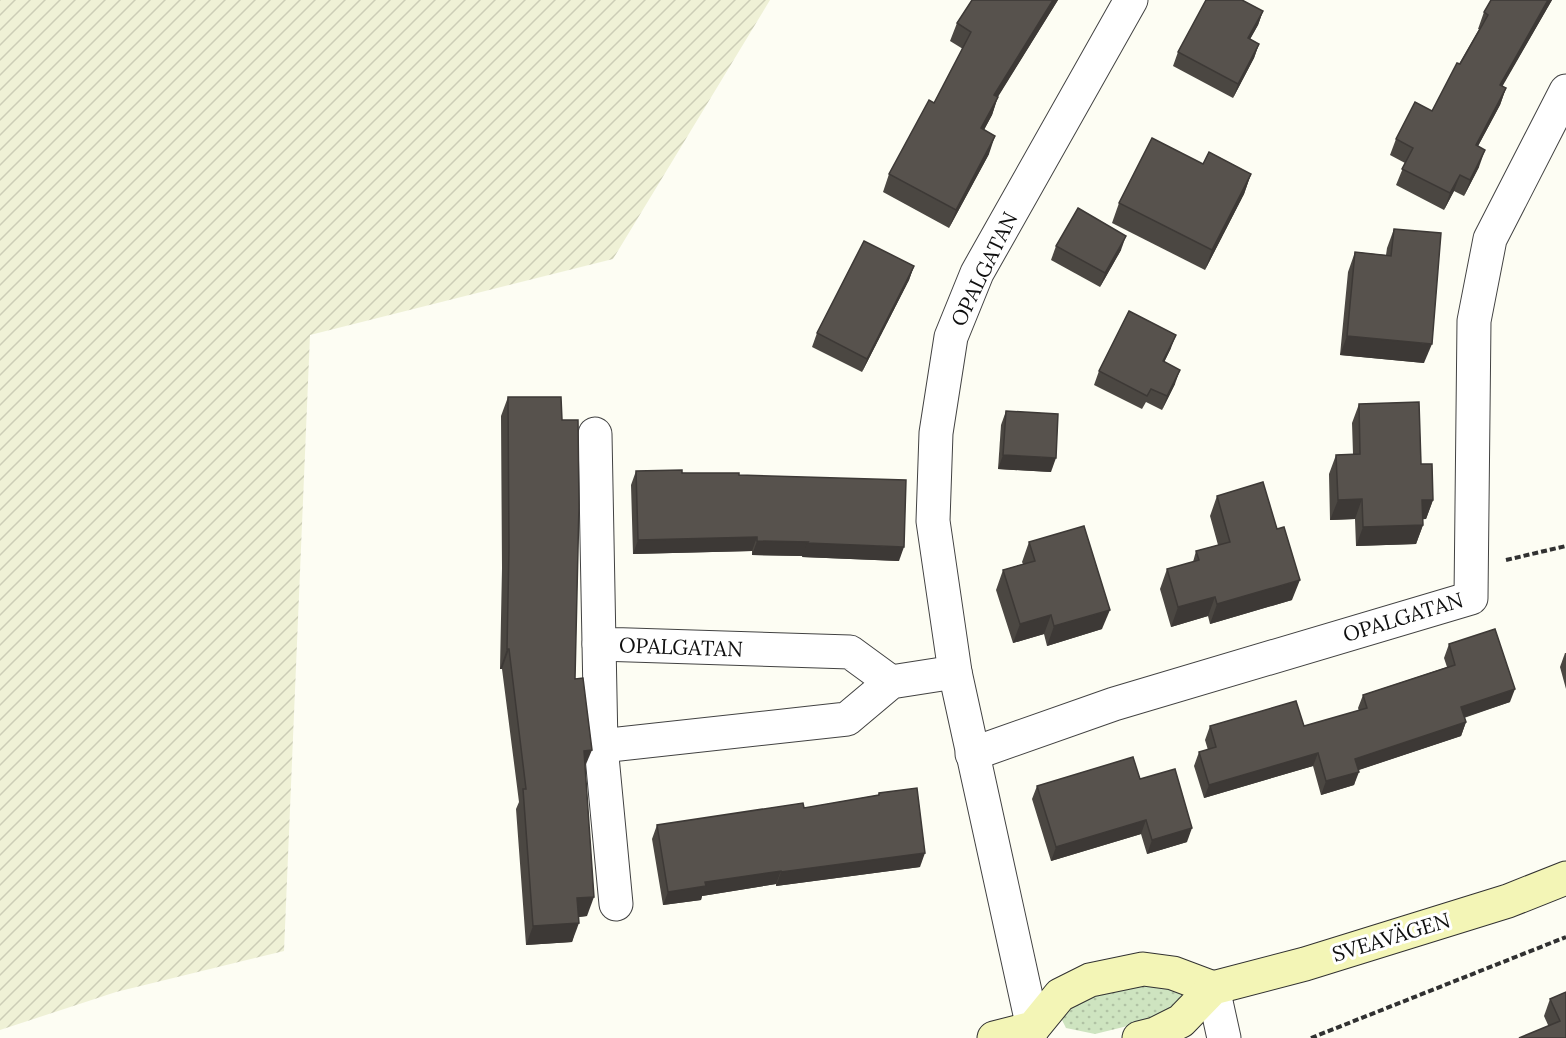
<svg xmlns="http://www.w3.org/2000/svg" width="1566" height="1038" viewBox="0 0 1566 1038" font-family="Lora,serif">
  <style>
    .farmland { fill: url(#farmland-furrows) }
    .grass { fill: url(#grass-dots) }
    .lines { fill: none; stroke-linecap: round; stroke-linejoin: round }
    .street-casing { stroke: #424242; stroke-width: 35 }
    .secondary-casing { stroke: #313131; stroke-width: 35 }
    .path { stroke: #313131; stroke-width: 4; stroke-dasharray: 6 3; stroke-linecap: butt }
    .street { stroke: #fff; stroke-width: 33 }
    .secondary { stroke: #f3f5b6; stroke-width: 33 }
    .wall { fill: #4b4742 }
    .shaded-wall { fill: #3d3936 }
    .building { fill: #57524d; stroke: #3d3936; stroke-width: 1.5 }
    .labels { text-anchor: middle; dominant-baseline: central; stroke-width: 6; stroke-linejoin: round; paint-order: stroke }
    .street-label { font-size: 21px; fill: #0f0f0f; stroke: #fff }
  </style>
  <defs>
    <pattern id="farmland-furrows" width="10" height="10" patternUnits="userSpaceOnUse" patternTransform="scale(1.5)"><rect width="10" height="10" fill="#eff1d6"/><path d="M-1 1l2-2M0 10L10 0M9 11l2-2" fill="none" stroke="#cccdb6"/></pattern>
    <pattern id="grass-dots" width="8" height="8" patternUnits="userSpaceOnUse" patternTransform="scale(1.5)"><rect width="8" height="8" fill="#cee4c0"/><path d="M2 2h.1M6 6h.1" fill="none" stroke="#b0c2a4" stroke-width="1.8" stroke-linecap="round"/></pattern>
  </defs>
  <rect width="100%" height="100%" fill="#fdfdf3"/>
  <polygon class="farmland" points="0,0 770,0 613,259 310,335 284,951 116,992 0,1030"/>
  <polygon class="grass" points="1152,981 1182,991 1183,995 1181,1003 1160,1018 1095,1034 1066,1028 1062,1020 1063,1015 1077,999"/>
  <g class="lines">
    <g class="street-casing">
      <g id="street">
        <polyline points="595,434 599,644 850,652 891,682"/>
        <polyline points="599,644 601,746"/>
        <polyline points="972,754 1114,704 1471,598 1474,321 1490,239 1566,91"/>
        <polyline points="616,904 601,746 847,719 891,682 955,672"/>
        <polyline points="1213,988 1224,1038"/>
        <polyline points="1033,1028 955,672 933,521 936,433 951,337 977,273 1131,0"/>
      </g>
    </g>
    <g class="secondary-casing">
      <g id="secondary">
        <polyline points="994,1038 1033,1028 1060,995 1090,980 1143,969 1173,973 1213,988"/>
        <polyline points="1139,1038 1155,1034 1181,1021 1213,988 1305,964 1508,901 1566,878"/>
      </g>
    </g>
    <g class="path">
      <polyline points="1506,560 1566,546"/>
      <polyline points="1311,1038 1566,937"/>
    </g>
    <use href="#street" class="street"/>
    <use href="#secondary" class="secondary"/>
  </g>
  <g class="wall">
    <polygon points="972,0 1058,0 998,96 992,115 984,130 989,154 949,228 883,192 889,174 934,103 963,49 950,41 957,23"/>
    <polygon points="1491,0 1552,0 1502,86 1506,88 1500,105 1478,146 1479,167 1464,196 1454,191 1444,210 1396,185 1405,163 1390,155 1396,139 1432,111 1479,29 1478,29 1484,12"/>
    <polygon points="1263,11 1258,25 1250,39 1259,44 1254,58 1233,98 1173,66 1178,52"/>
    <polygon points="1203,164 1251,174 1244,194 1205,270 1112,223 1119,203"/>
    <polygon points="1394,229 1424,363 1340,355 1348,272 1355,252 1386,255 1387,248"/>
    <polygon points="1056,246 1121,250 1100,287 1051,260"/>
    <polygon points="914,266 909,280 862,372 812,347 817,333"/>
    <polygon points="1171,348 1164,362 1175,384 1162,410 1146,402 1142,409 1094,385 1099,371"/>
    <polygon points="508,397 562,420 575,679 585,767 587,916 579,917 572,942 526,945 516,809 519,802 502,669 500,669 502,568 501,416"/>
    <polygon points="1359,404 1421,464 1433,500 1426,519 1423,519 1423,525 1416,544 1356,546 1355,519 1330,520 1329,474 1336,455 1353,454 1352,423"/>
    <polygon points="1006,411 1051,472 998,469 1001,425"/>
    <polygon points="636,471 739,475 899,561 802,557 803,556 752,555 752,551 633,554 631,485"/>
    <polygon points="1217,496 1292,600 1210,624 1208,616 1171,627 1160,589 1167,569 1193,562 1196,551 1218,545 1210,516"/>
    <polygon points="1029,542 1102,629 1047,646 1044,634 1013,643 996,590 1003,570 1023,564 1022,562"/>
    <polygon points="1449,644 1510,702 1464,718 1466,722 1461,736 1358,770 1354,785 1321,795 1313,766 1204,798 1194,766 1199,752 1208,750 1205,740 1210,726 1304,726 1359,711 1358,708 1363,695 1447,667 1444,658"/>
    <polygon points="1565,653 1566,653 1566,689 1560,667"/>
    <polygon points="1140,779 1187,842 1147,854 1141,834 1051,861 1032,799 1037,786"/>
    <polygon points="879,793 920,867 776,886 776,884 702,896 701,900 663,905 652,839 657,825 804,808 878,795"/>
    <polygon points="1566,992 1566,1038 1548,1025 1544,1016 1550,999"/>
  </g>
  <g class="shaded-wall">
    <polygon points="1053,0 1058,0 988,113 994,95"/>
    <polygon points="1548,0 1552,0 1494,101 1500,85"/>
    <polygon points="1263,11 1258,25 1243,52 1248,38"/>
    <polygon points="1259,44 1254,58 1233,98 1238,84"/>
    <polygon points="1506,88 1500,105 1470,161 1476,145"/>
    <polygon points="998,97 992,115 975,146 981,128"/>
    <polygon points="995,136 989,154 949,228 956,210"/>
    <polygon points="1485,150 1479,167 1464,196 1470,180"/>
    <polygon points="1251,174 1244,194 1205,270 1212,250"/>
    <polygon points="1460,175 1454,191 1444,210 1450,193"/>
    <polygon points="1126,236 1121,250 1100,287 1105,273"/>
    <polygon points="914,266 909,280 862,372 867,359"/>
    <polygon points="1176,335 1171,348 1158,375 1163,361"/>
    <polygon points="1347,336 1432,344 1424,363 1340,355"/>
    <polygon points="1180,370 1175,384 1162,410 1167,396"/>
    <polygon points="1003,455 1056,458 1051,472 998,469"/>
    <polygon points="1362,499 1355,519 1330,520 1338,500"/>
    <polygon points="1422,500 1433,500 1426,519 1415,520"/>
    <polygon points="1423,525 1416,544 1356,546 1363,527"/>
    <polygon points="757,537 752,551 633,554 638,540"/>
    <polygon points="757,541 808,542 803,556 752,555"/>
    <polygon points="807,543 904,547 899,561 802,557"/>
    <polygon points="1300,580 1292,600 1210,624 1217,604"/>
    <polygon points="1215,597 1208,616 1171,627 1178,607"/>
    <polygon points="1110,610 1102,629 1047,646 1054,626"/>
    <polygon points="1051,615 1044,634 1013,643 1020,624"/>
    <polygon points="507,649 509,649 502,669 500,669"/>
    <polygon points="1515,689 1510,702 1456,720 1461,707"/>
    <polygon points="1466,722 1461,736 1350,773 1355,759"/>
    <polygon points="592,750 584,769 584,751"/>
    <polygon points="1318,753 1313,766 1204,798 1209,785"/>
    <polygon points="1359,772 1354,785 1321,795 1326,781"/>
    <polygon points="1146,820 1141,834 1051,861 1056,847"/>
    <polygon points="1192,828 1187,842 1147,854 1152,840"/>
    <polygon points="925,853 920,867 776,886 781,872"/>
    <polygon points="781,871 776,884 702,896 701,900 663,905 668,892 705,882"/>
    <polygon points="594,897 587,916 570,918 577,898"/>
    <polygon points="579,923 572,942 526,945 533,926"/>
  </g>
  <g class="building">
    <polygon points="972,0 1053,0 994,95 998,97 981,128 995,136 956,210 889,174 929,100 934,103 971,32 957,23"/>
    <polygon points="1206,0 1242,0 1263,11 1248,38 1259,44 1238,84 1178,52"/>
    <polygon points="1491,0 1548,0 1500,85 1506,88 1476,145 1485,150 1470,180 1460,175 1450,193 1402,169 1413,148 1396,139 1415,102 1432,111 1457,63 1460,64 1488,15 1484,12"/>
    <polygon points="1152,138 1203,164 1209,152 1251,174 1212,250 1119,203"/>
    <polygon points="1078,208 1126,236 1105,273 1056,246"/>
    <polygon points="1394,229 1441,233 1432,344 1347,336 1355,252 1391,256"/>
    <polygon points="864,241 914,266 867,359 817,333"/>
    <polygon points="1129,311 1176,335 1163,361 1180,370 1167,396 1151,389 1147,396 1099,371"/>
    <polygon points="508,397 561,397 562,420 578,420 579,505 575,679 583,678 592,750 584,751 594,897 577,898 579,923 533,926 523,789 526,789 509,649 507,649 509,548"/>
    <polygon points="1419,402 1421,464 1432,464 1433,500 1422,500 1423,525 1363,527 1362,499 1338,500 1336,455 1360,454 1359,404"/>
    <polygon points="1006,411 1058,414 1056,458 1003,455"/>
    <polygon points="682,470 682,473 739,473 739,475 906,480 904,547 807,543 808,542 757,541 757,537 638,540 636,471"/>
    <polygon points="1263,482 1277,529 1284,527 1300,580 1217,604 1215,597 1178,607 1167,569 1199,560 1196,551 1230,542 1217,496"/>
    <polygon points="1084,526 1110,610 1054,626 1051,615 1020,624 1003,570 1035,561 1029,542"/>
    <polygon points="1495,629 1515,689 1461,707 1466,722 1355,759 1359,772 1326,781 1318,753 1209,785 1199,752 1216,747 1210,726 1296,701 1304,726 1367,708 1363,695 1455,665 1449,644"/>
    <polygon points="1133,757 1140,779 1175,769 1192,828 1152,840 1146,820 1056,847 1037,786"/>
    <polygon points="917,788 925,853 781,872 781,871 705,882 706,886 668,892 657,825 803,803 804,808 879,795 879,793"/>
    <polygon points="1566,992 1566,1038 1519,1038 1560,1021 1550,999"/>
  </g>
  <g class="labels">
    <g class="street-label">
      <text transform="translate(984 269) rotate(-64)">OPALGATAN</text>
      <text transform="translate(1403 617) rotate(-17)">OPALGATAN</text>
      <text transform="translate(681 647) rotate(2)">OPALGATAN</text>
      <text transform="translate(1391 937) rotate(-17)">SVEAVÄGEN</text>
    </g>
  </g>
</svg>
